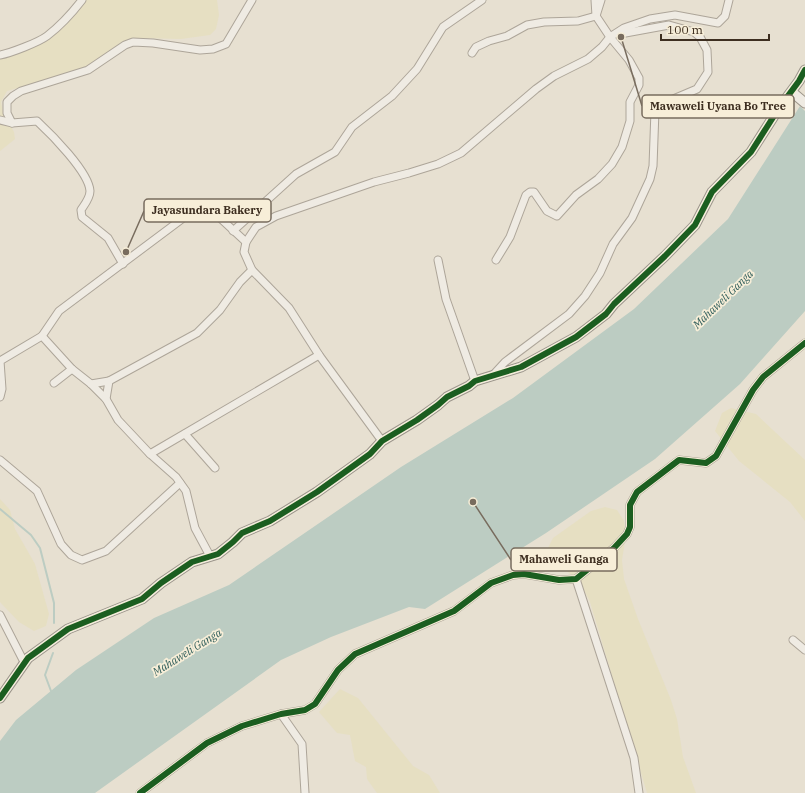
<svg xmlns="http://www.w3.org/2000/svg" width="805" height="793" viewBox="0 0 805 793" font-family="'IBM Plex Serif',serif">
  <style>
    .farmland { fill: #e6dfc2 }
    .water { fill: #bcccc2 }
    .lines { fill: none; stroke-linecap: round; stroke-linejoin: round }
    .stream { stroke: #bcccc2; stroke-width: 2 }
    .street-casing { stroke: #ada599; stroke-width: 9 }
    .secondary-casing { stroke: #9c958a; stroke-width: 11 }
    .street { stroke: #efebe3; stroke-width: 7 }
    .secondary { stroke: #efebe3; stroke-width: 9 }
    .cycleway-casing { stroke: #f7eed8; stroke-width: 8 }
    .cycleway { stroke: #1b5e20; stroke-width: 6 }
    .labels { text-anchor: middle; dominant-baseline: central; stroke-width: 3.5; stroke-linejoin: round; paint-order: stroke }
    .water-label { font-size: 11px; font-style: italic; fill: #2f5d5a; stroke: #f7eed8 }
    .leader { fill: none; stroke: #786c5e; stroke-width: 1.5 }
    .callout-dot { fill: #786c5e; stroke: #f7eed8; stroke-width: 1.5 }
    .callout { fill: #f7eed8; stroke: #786c5e; stroke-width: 1.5 }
    .callout-label { font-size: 11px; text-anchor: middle; font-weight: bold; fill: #3d2e20 }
  </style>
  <rect width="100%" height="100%" fill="#e7e0d1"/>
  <g class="farmland">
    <polygon points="85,0 217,0 219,15 216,29 210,35 181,39 139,38 128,40 82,70 7,91 1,102 3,112 14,132 15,139 0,151 0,59 10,56 53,36"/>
    <polygon points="731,408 756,414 805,460 805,521 790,502 739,461 715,431 722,413"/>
    <polygon points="0,499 10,510 15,529 35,564 49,614 46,626 34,631 19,622 0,602"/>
    <polygon points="605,507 617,510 624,521 626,535 622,560 624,579 638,619 671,700 677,719 683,757 696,793 647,793 590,602 581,584 553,558 548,548 553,538 591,511"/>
    <polygon points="340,689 358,698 413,766 429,775 440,793 377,793 367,779 366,767 355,761 350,735 337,733 319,712"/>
  </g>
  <polygon class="water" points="800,106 805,111 805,311 740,384 655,459 546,533 425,609 409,607 331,637 281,660 95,793 0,793 0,741 16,720 76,670 154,618 229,585 401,467 513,398 634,309 728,219"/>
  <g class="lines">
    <g class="stream">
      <polyline points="0,509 31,535 40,548 54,603 54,623"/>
      <polyline points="51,691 45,675 53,653"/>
    </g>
    <g class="street-casing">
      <g id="street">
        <polyline points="472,53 476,47 489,41 507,36 527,25 544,22 578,21 596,16 601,0"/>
        <path d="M 0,55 C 11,53 39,42 47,36 C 60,26 72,13 82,0"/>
        <path d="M 0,120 L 12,123 L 37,121 C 51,134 89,172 90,191 C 90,198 85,204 81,210 L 82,217 L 108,238 L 123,264"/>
        <polyline points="12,123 7,113 7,102 13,96 21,91 88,70 125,45 133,42 153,43 200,50 213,49 226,44 252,0"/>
        <polyline points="233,231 296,174 335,152 352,127 392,96 417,69 443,27 482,0"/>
        <polyline points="438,260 446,299 475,381"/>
        <polyline points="496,260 510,237 526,195 530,192 534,192 547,211 557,216 576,195 598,179 612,164 622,147 630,121 630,102 639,85 639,78 629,60 610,37 596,16 595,0"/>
        <polyline points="42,336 59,311 202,204 206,205 246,242"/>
        <polyline points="493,375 505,362 569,314 585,296 600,273 613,244 632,218 650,179 653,166 655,110 664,103 697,89 708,72 707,50 700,37 694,32 669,25 620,34"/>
        <polyline points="54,383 72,369"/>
        <polyline points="91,384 109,381"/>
        <polyline points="0,397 2,389 0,361 42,336 72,369 91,384 106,399 118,420 150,454 176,477 186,491 195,528 210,556"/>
        <polyline points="106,399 109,381 197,333 220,310 240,282 252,270"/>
        <polyline points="185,434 215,468"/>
        <polyline points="382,441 319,355 289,308 252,270 244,252 246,242 256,227 276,216 374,182 409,173 438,164 461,153 536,89 554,76 588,59 602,47 610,37 624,28 650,19 675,15 718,23 725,16 729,0"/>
        <polyline points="150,454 319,355"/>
        <polyline points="0,460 37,491 61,544 71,555 82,560 106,551 180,483"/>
        <polyline points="576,579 634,758 639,793"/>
        <polyline points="0,615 24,662"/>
        <polyline points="793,640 805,650"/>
        <polyline points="281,714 302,744 305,793"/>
        <polyline points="140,793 207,743 242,726 281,714 305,710 315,704 338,670 355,654 454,611 491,583 513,575 524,574 559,580 576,579 614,548 627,534 630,527 630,505 637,492 679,460 706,463 716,456 753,390 763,377 805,343"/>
      </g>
    </g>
    <g class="secondary-casing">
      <g id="secondary">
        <polyline points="792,92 805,103"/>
        <polyline points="0,698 28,658 68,629 142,599 161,583 192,562 218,554 233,542 242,533 270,521 317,492 370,454 382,441 417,420 438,405 447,397 469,386 475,381 521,367 576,337 606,314 614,304 665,256 695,225 712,192 751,152 779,108 799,81 805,70"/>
      </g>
    </g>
    <use href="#street" class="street"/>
    <use href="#secondary" class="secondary"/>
    <g class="cycleway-casing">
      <g id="cycleway">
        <polyline points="0,698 28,658 68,629 142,599 161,583 192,562 218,554 233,542 242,533 270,521 317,492 370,454 382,441 417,420 438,405 447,397 469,386 475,381 521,367 576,337 606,314 614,304 665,256 695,225 712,192 751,152 779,108 799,81 805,70"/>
        <polyline points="140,793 207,743 242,726 281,714 305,710 315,704 338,670 355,654 454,611 491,583 513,575 524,574 559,580 576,579 614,548 627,534 630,527 630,505 637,492 679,460 706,463 716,456 753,390 763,377 805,343"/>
      </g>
    </g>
    <use href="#cycleway" class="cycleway"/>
  </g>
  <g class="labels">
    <g class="water-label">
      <text transform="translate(723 299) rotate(-44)">Mahaweli Ganga</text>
      <text transform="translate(187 652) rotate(-32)">Mahaweli Ganga</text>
    </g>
  </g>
  <path class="leader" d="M621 37L642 106M126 252L144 211M473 502L511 560"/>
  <g class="callout-dot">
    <circle cx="621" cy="37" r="4"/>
    <circle cx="126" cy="252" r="4"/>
    <circle cx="473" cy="502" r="4"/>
  </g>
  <g class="callout">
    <rect x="642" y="95" width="152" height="23" rx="4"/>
    <rect x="144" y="199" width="127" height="23" rx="4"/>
    <rect x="511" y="548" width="106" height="23" rx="4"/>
  </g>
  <g class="callout-label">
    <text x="718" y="110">Mawaweli Uyana Bo Tree</text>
    <text x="207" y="214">Jayasundara Bakery</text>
    <text x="564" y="563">Mahaweli Ganga</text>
  </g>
  <path d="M661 34v6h108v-6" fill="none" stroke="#3d2e20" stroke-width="2"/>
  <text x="667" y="34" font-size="12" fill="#3d2e20" stroke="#f7eed8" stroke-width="3" paint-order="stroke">100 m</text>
</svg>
